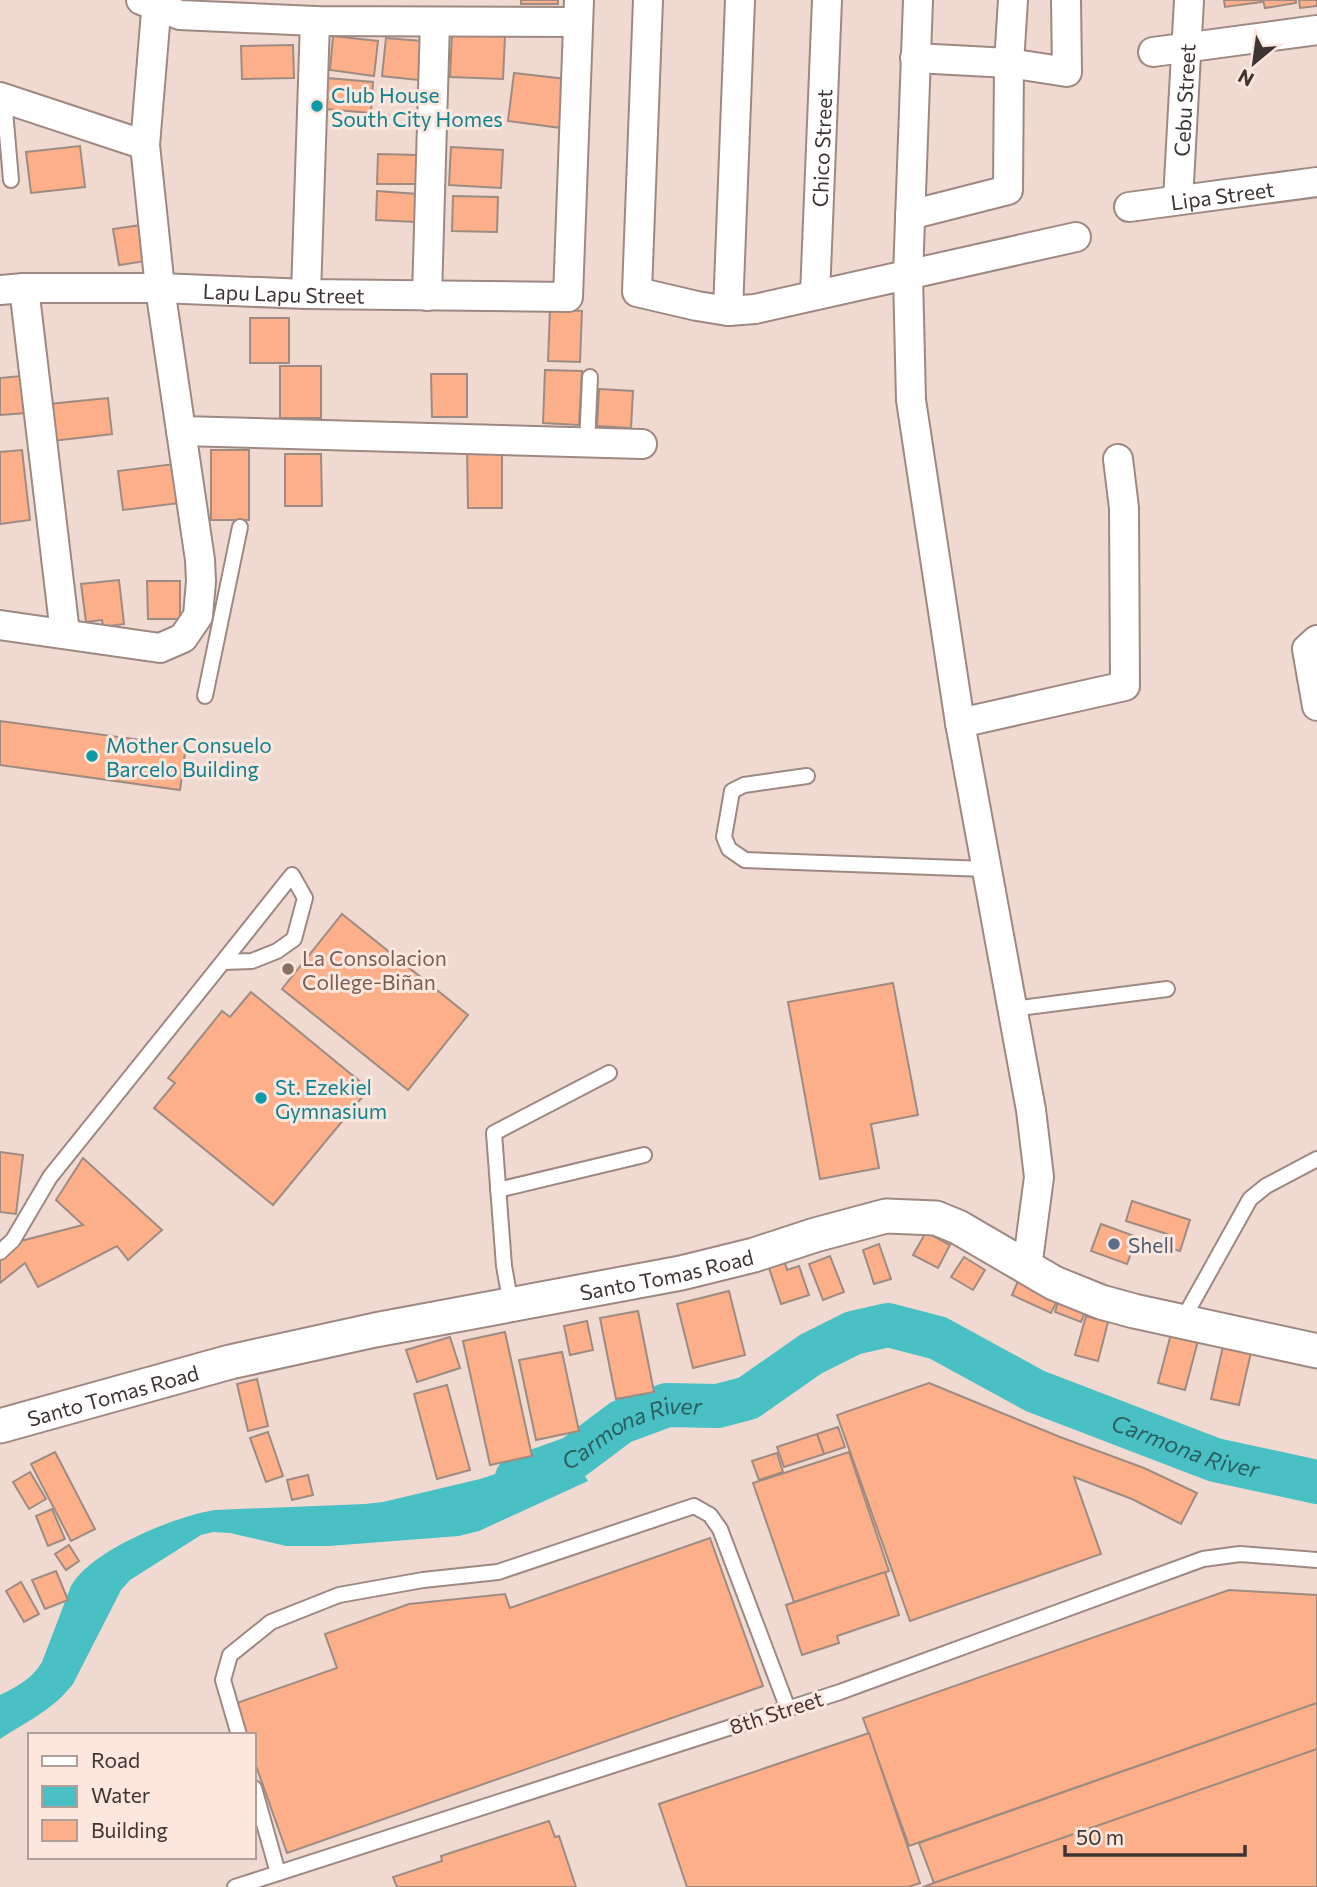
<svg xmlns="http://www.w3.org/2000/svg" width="1317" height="1887" viewBox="0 0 1317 1887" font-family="Commissioner,sans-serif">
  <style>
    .water { fill: #48c0c4 }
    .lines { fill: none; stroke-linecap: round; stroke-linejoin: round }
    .river { stroke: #48c0c4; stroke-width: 44 }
    .building { fill: #fcaf88; stroke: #9e8b82; stroke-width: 2 }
    .service-casing { stroke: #9d8982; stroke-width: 18 }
    .minor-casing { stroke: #9d8982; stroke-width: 32 }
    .tertiary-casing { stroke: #9d8982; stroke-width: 37 }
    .service { stroke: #fff; stroke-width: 14 }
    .minor { stroke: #fff; stroke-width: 28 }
    .tertiary { stroke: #fff; stroke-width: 33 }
    .culture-dot { fill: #0f9aa8; stroke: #fce6de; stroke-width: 2.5 }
    .education-dot { fill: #8d6e63; stroke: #fce6de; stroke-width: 2.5 }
    .service-dot { fill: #5c6f8a; stroke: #fce6de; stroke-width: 2.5 }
    .labels { text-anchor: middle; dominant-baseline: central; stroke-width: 6; stroke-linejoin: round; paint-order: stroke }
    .culture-label { font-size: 21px; fill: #0d838f; stroke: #fce6de; text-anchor: start }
    .street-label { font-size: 21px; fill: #3e3532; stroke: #fce6de }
    .education-label { font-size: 21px; fill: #785e54; stroke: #fce6de; text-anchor: start }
    .service-label { font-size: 21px; fill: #4e5e75; stroke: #fce6de; text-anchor: start }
    .water-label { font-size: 23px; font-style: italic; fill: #2d5f61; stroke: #fce6de }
  </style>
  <rect width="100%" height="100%" fill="#efd9d1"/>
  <path class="water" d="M 569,1450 L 573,1458 L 588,1481 L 479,1531 L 459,1536 L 329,1546 L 286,1546 L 230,1533 L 213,1532 L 201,1535 L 130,1580 L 121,1590 L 73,1684 C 54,1709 26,1722 0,1739 L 0,1695 C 18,1686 32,1679 42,1662 L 71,1586 C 91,1550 176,1516 215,1510 L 365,1504 L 383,1502 L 480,1479 Z"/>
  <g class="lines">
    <path class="river" id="s1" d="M 517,1478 L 573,1458 L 621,1422 L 667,1405 L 718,1406 L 748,1398 L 811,1354 L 853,1333 L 888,1325 L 938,1338 L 1035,1391 L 1215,1460 L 1317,1482"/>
  </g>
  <g class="building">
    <rect x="521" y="0" width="37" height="4"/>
    <polygon points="1224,0 1261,0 1262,2 1225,7"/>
    <polygon points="1263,0 1296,0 1296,3 1265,8"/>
    <polygon points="1299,0 1317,0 1317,6 1300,8"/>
    <polygon points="452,33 505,36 503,79 450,77"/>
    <polygon points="333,36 378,41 374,76 330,70"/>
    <polygon points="386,38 422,41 418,80 382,76"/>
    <polygon points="293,45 294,78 242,79 241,46"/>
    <polygon points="514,73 566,79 561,128 508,121"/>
    <polygon points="327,78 373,82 371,113 325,109"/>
    <polygon points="80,146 85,187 31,193 26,152"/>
    <polygon points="451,147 503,150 501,188 449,185"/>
    <polygon points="378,154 418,155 418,184 377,184"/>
    <polygon points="377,191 417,194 415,222 376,220"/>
    <polygon points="453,196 498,197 497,232 452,231"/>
    <polygon points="141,225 146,261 119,265 113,229"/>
    <polygon points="550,309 582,311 580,362 548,361"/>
    <rect x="250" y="318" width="39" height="45"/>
    <rect x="280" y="366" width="41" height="52"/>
    <polygon points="545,370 582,371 579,425 543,423"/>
    <polygon points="431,374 467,374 467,417 432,417"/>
    <polygon points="21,376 26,413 0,415 0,378"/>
    <polygon points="599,389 633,391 631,428 597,426"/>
    <polygon points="108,398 112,434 53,441 49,404"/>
    <polygon points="467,449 502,449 502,508 468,508"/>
    <polygon points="22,450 30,520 0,524 0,452"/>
    <rect x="211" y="450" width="38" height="70"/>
    <polygon points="285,454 321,454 322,506 285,506"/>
    <polygon points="174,464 180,503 123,510 118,471"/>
    <polygon points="119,580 124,624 103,627 102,620 86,622 81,584"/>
    <polygon points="147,581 180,581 180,619 148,619"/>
    <polygon points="0,721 186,746 180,790 0,765"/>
    <polygon points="342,914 468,1015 408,1090 282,989"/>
    <polygon points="893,983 918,1115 871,1124 879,1168 820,1179 788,1002"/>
    <polygon points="251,992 369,1089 273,1205 154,1108 175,1083 168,1078 222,1011 230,1017"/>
    <polygon points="0,1152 23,1155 16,1214 0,1212"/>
    <polygon points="83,1158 162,1230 128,1260 117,1246 38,1287 25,1263 0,1283 0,1255 13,1243 83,1225 56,1200"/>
    <polygon points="1132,1201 1190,1220 1180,1251 1163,1246 1167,1234 1126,1221"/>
    <polygon points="1101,1224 1137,1237 1127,1264 1091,1251"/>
    <polygon points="926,1232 950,1245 938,1268 913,1255"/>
    <polygon points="879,1244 891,1279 874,1284 863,1250"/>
    <polygon points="830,1256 844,1292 823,1300 809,1264"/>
    <polygon points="964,1257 985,1270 973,1290 951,1277"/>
    <polygon points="785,1263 787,1270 799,1266 809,1295 781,1304 769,1268"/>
    <polygon points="1018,1281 1058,1299 1051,1313 1012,1295"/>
    <polygon points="729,1291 745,1355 693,1368 677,1304"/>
    <polygon points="1058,1302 1085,1312 1081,1322 1055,1312"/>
    <polygon points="638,1311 654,1392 616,1399 600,1318"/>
    <polygon points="1086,1316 1108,1322 1098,1361 1075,1355"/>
    <polygon points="587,1321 593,1350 570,1355 564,1326"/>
    <polygon points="1172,1330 1199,1337 1185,1390 1158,1383"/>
    <polygon points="505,1332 532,1456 490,1465 463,1341"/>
    <polygon points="450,1337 460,1368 417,1382 406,1350"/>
    <polygon points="1224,1342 1252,1348 1239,1405 1211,1399"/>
    <polygon points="562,1352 579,1431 536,1440 519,1360"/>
    <polygon points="257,1379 268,1426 248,1431 237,1384"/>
    <polygon points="929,1383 1060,1437 1144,1468 1197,1493 1181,1524 1132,1499 1074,1477 1101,1554 910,1621 837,1415"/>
    <polygon points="447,1385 470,1470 437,1479 414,1394"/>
    <polygon points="838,1427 845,1447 824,1454 817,1434"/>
    <polygon points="268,1432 283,1476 266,1482 250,1438"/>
    <polygon points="817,1434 824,1454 784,1467 777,1447"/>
    <polygon points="55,1452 95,1529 71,1541 31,1464"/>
    <polygon points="849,1452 889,1571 794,1602 753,1483"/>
    <polygon points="777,1453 783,1472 759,1480 752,1461"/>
    <polygon points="30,1472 46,1499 29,1509 13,1482"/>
    <polygon points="308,1475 313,1495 292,1500 287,1480"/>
    <polygon points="52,1509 65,1539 48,1546 36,1516"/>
    <polygon points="710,1538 763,1686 287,1853 254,1760 254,1735 245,1735 234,1704 337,1668 325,1634 409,1604 505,1594 510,1608"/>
    <polygon points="69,1545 79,1561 66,1570 55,1554"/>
    <polygon points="56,1571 68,1600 45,1609 32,1580"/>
    <polygon points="885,1572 899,1615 837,1636 839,1643 802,1655 786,1605"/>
    <polygon points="21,1582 39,1614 24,1622 6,1591"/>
    <polygon points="1229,1590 1317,1595 1317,1703 909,1846 863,1718"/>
    <polygon points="1317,1703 1317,1749 934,1883 919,1843"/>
    <polygon points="869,1733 920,1883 908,1887 687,1887 659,1804"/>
    <polygon points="1317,1749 1317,1887 923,1887 934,1883"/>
    <polygon points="549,1821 555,1837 559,1836 576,1887 397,1887 393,1877 442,1861 441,1856"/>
  </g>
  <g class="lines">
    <g class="service-casing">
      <g id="service">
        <polyline points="4,99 11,180"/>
        <polyline points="587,444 590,377"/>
        <polyline points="205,696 240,527"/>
        <polyline points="807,776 744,785 732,791 724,837 729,849 745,860 986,869"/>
        <polyline points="1012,1009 1167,989"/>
        <polyline points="498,1190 644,1155"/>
        <polyline points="0,1252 13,1240 50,1177 210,978 292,875 305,898 294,939 277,951 252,961 223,962"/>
        <polyline points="511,1305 504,1266 494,1133 609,1073"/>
        <polyline points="1182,1321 1250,1199 1266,1186 1317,1159"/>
        <polyline points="239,1735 223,1680 230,1655 271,1622 339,1595 423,1580 498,1572 694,1506 710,1515 720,1529 788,1709"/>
        <polyline points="254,1788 278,1873"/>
        <polyline points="235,1887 840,1692 1203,1559 1240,1554 1317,1560"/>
      </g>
    </g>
    <g class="minor-casing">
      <g id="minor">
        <polyline points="141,0 180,15 315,21 578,22"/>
        <polyline points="648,0 637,292 697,306 728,311 755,309 1076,237"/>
        <polyline points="918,0 908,276 911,400 960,723 1031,1110 1039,1177 1027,1268"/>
        <polyline points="1153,52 1317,30"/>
        <polyline points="915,58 1009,63 1067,72 1066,0"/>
        <polyline points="0,97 145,145"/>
        <path id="s2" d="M 1178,200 L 1189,0"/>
        <path id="s3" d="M 1129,207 L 1317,182"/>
        <polyline points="910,215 1008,190 1009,63 1013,0"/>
        <polyline points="24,288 65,633"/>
        <path id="s4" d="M 0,290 L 24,288 L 160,288 L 306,294 L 568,297 L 579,0"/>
        <polyline points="306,294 315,21"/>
        <path id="s5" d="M 815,295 L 827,0"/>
        <polyline points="427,296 435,22"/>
        <polyline points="728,311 740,0"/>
        <polyline points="181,431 642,444"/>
        <polyline points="0,625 160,648 183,638 198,616 201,581 200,560 160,288 145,145 157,0"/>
        <polyline points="1317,640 1307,649 1317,706"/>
        <polyline points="960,723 1125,686 1124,508 1118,459"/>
      </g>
    </g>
    <g class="tertiary-casing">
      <g id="tertiary">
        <path id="s6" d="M 0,1426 L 230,1362 L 375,1330 L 681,1273 L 754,1255 L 815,1235 L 886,1216 L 936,1218 L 958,1227 L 1054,1283 L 1101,1302 L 1134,1311 L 1317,1351"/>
      </g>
    </g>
    <use href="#service" class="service"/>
    <use href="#minor" class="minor"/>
    <use href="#tertiary" class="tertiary"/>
  </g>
  <g class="culture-dot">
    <circle cx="317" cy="106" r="7"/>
    <circle cx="92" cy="756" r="7"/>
    <circle cx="261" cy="1098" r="7"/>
  </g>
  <circle class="education-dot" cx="288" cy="969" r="7"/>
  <circle class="service-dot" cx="1114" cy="1244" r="7"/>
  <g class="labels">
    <g class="culture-label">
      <text x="331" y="94">Club House<tspan x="331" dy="24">South City Homes</tspan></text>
      <text x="106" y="744">Mother Consuelo<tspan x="106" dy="24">Barcelo Building</tspan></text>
      <text x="275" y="1086">St. Ezekiel<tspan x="275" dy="24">Gymnasium</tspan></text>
    </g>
    <g class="street-label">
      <text stroke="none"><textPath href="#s2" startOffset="100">Cebu Street</textPath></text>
      <text stroke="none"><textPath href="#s5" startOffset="147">Chico Street</textPath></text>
      <text stroke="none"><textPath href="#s3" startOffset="94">Lipa Street</textPath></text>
      <text stroke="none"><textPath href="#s4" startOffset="284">Lapu Lapu Street</textPath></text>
      <text stroke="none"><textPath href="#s6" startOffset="684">Santo Tomas Road</textPath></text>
      <text stroke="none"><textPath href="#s6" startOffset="117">Santo Tomas Road</textPath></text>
      <text transform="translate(776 1712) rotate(-18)">8th Street</text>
    </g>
    <g class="education-label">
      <text x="302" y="957">La Consolacion<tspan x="302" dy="24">College-Biñan</tspan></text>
    </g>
    <g class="service-label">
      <text x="1128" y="1244">Shell</text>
    </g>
    <g class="water-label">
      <text stroke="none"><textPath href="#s1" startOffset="126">Carmona River</textPath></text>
      <text stroke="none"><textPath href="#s1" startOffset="733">Carmona River</textPath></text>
    </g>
  </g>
  <rect x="28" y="1733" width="228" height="126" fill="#fce6de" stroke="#b09f99" stroke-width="2"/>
  <rect x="42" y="1756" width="35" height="10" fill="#ffffff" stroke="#b09f99" stroke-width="2"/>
  <text x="91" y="1768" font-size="21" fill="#3e3532">Road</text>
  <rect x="42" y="1786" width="35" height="21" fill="#48c0c4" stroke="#b09f99" stroke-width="2"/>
  <text x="91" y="1803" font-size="21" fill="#3e3532">Water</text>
  <rect x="42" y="1820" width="35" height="21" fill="#fcaf88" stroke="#b09f99" stroke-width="2"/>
  <text x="91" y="1838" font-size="21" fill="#3e3532">Building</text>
  <g transform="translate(1254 63) rotate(209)" stroke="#fce6de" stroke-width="5" paint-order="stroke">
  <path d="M0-5L12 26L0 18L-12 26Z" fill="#3e3532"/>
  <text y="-10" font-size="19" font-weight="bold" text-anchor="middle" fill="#3e3532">N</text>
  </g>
  <path d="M1065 1845v10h180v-10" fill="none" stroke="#3e3532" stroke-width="3.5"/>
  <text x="1076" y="1845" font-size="21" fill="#3e3532" stroke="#fce6de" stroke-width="5" paint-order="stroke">50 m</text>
</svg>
